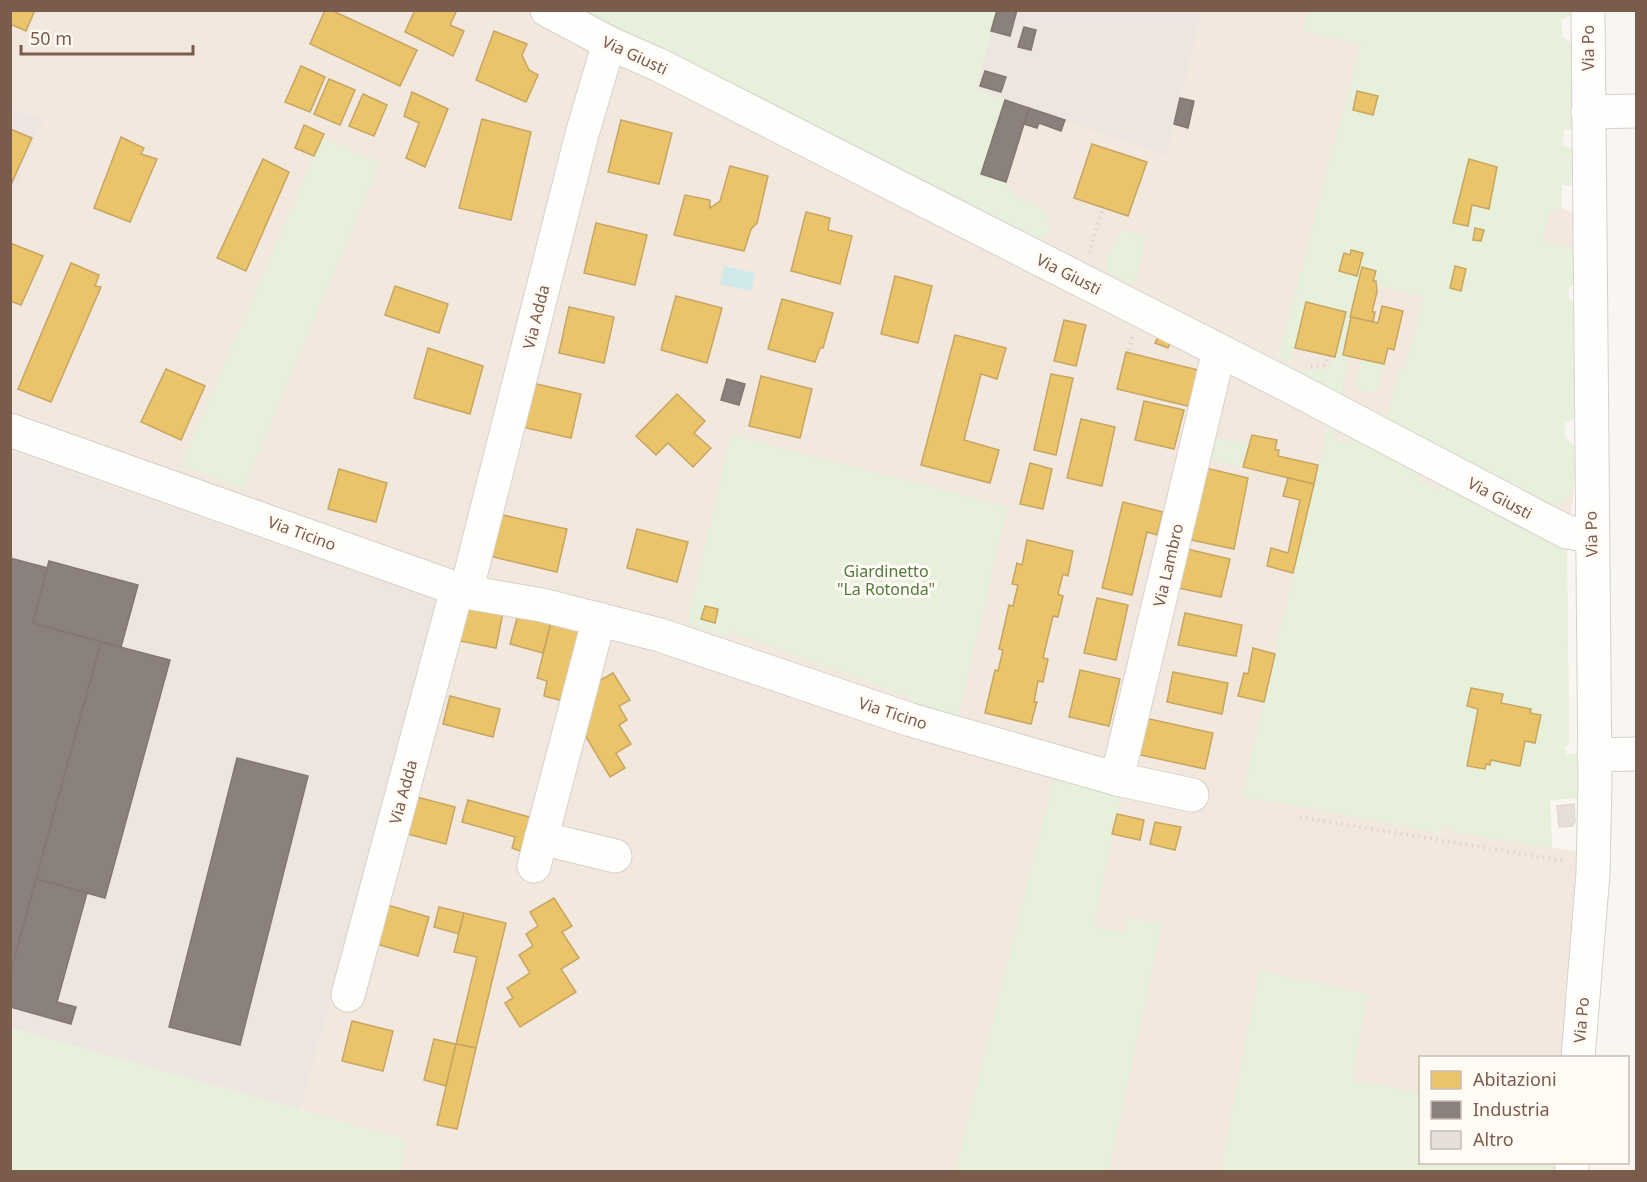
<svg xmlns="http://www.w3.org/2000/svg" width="1647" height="1182" viewBox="0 0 1647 1182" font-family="'Noto Sans',sans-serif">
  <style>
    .residential { fill: #f2e8de }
    .industrial { fill: #ede5e0 }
    .green { fill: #e7f0db; fill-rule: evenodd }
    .water { fill: #d0e8ea }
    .homes { fill: #e9c46a; stroke: #c8a561; stroke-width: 1.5 }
    .industry { fill: #8a817c; stroke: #85766e; stroke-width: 1.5 }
    .building { fill: #e6ded7; stroke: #e2d8d2; stroke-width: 1.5 }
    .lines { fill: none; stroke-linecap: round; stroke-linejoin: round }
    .minor-casing { stroke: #d7d1cb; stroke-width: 35 }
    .path { stroke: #dcd5d0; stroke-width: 4; stroke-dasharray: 1.5 4.5; stroke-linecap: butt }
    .minor { stroke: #fefefd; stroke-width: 33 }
    .labels { text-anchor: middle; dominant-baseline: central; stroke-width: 6; stroke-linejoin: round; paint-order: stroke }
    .street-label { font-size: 16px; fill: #7a5c4d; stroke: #fffaf3 }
    .park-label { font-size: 16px; fill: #537a41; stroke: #fffaf3 }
  </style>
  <rect width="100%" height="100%" fill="#f9f5f0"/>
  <polygon class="residential" points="10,11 1573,11 1573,15 1562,19 1562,38 1573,43 1573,129 1564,130 1562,145 1573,149 1571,186 1562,184 1561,207 1574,214 1574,283 1568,288 1569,299 1574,303 1574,418 1565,423 1565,437 1575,447 1574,487 1567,554 1569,745 1565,746 1566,754 1578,754 1550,800 1552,848 1587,852 1568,1057 1420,1058 1420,1162 1560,1171 401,1171 407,1140 11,1028"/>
  <g class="industrial">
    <polygon points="997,11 1202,11 1166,155 976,90"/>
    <polygon points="11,107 43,120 11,199"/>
    <polygon points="10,451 272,543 444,597 300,1110 11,1028"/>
  </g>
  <g class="green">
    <path d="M 584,11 L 997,11 L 976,90 L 1005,100 L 981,173 L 1006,182 L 1015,197 L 1045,210 C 1050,225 1054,230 1040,241 L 1034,238 L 947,192 Z"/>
    <path d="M 1308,11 L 1573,11 L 1573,15 L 1562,19 L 1562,38 L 1573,43 L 1573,129 L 1564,130 L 1562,145 L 1573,149 L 1571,186 L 1562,184 L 1561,207 L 1550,212 L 1542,241 L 1574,248 L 1574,283 L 1568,288 L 1569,299 L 1574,303 L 1574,418 L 1565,423 L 1565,437 L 1575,447 C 1575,470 1581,503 1550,505 L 1386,420 L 1399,371 L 1406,366 L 1424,297 L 1376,285 L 1376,281 L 1373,281 L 1376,271 L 1362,268 L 1343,355 L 1350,356 L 1341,395 L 1293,371 L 1326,369 L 1335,357 L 1346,312 L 1306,302 L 1290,365 L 1288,361 L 1278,357 L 1361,44 L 1303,30 ZM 1469,160 L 1497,167 L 1489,208 L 1472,205 L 1468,226 Z"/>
    <polygon points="322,138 380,163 243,489 181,465"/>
    <polygon points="1122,229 1146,237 1137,278 1132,285 1106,271 1106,261"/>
    <polygon points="1361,359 1384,364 1378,389 1374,393 1361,390 1355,385"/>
    <polygon points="1328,425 1334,428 1335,438 1347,444 1356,438 1418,470 1421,482 1435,489 1446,486 1560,543 1567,554 1569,745 1565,746 1566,754 1578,754 1581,798 1550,800 1552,848 1453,832 1453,827 1443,826 1442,834 1296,805 1242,797"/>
    <polygon points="731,435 1008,507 956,724 912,709 910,697 729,631 725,637 687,623"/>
    <polygon points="1211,437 1248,444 1243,467 1205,459"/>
    <polygon points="1055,774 1123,788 1094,926 1124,933 1128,917 1162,924 1109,1171 955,1172"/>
    <polygon points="1260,971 1368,994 1352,1080 1420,1093 1420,1162 1561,1163 1560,1172 1220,1172"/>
    <polygon points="10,1028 407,1140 401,1171 11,1171"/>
  </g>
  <polygon class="water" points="724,266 755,273 751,291 720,284"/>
  <g class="homes">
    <polygon points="10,10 35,10 26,31 10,24"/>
    <polygon points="325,10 331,10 417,50 400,86 310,44"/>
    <polygon points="415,10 457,10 450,25 464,31 453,56 405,32"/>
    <polygon points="494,31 527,44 522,55 529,70 538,75 526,102 476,80"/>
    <polygon points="301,66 325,77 310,112 285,102"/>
    <polygon points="329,79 355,90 340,125 314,114"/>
    <polygon points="1357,91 1378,96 1373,115 1353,110"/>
    <polygon points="412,92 448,109 425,167 406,158 419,123 404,116"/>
    <polygon points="363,94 387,105 374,136 349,126"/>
    <polygon points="482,119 531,132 511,220 459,208"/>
    <polygon points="621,120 672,133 659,184 608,172"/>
    <polygon points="304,125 324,134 314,156 295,148"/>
    <polygon points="10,129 32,138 10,187"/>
    <polygon points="121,137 144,148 141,154 157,159 130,222 94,208"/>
    <polygon points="1092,144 1147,162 1128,216 1074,198"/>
    <polygon points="263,159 289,172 246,271 217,258"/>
    <polygon points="1469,159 1497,167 1489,209 1472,205 1468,226 1453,223"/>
    <polygon points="730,166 768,176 757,223 751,229 744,251 674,235 685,195 710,200 710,208 720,201"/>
    <polygon points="806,212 830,218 828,230 852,236 840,284 791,271"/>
    <polygon points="596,223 647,235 635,285 584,273"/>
    <polygon points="1475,228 1484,230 1481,241 1473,240"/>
    <polygon points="10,243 43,256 21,305 10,301"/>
    <polygon points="1351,250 1363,253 1357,276 1339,271 1344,253 1350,255"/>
    <polygon points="71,263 99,275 95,286 101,287 51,402 18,389"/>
    <polygon points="1455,266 1466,269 1461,291 1450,288"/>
    <polygon points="1362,267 1376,271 1373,281 1376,281 1377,292 1372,312 1375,312 1373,322 1350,317"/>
    <polygon points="895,276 932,286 918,343 881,334"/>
    <polygon points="395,286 448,304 439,333 385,315"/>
    <polygon points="676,296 722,308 707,363 661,350"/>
    <polygon points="782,299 833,313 823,348 820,348 815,362 768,349"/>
    <polygon points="1306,302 1346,312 1335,357 1295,348"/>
    <polygon points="1382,306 1403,311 1394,350 1388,348 1384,364 1343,355 1351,317 1378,323"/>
    <polygon points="569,307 614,317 604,363 559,353"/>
    <polygon points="1064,320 1086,325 1076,366 1054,361"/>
    <polygon points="955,335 1006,348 997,379 981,374 964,440 999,450 990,483 921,465"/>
    <polygon points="1159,335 1171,340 1168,348 1155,343"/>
    <polygon points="428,348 483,366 470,414 414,398"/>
    <polygon points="1126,352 1202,371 1192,407 1117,389"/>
    <polygon points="166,369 205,386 181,440 141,422"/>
    <polygon points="1051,374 1073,378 1056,455 1034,450"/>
    <polygon points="761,376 812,389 800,438 749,426"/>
    <polygon points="532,383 581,394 571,438 522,427"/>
    <polygon points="677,394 705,421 694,433 711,448 693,467 668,443 656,455 636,436"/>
    <polygon points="1144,401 1184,410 1174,449 1135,440"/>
    <polygon points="1081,419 1115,427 1102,486 1067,478"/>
    <polygon points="1252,435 1277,440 1275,450 1279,450 1278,456 1318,465 1314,484 1243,467"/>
    <polygon points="1030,463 1052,469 1043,509 1020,504"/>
    <polygon points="1206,468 1248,478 1234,549 1191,540"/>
    <polygon points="339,469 387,483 376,522 328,509"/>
    <polygon points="1288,478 1314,484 1293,573 1267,566 1271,548 1288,553 1300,500 1283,496"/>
    <polygon points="1123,502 1163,512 1157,535 1147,532 1132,595 1102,588"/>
    <polygon points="498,514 567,529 557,572 489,556"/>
    <polygon points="637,529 688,542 677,582 627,568"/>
    <polygon points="1027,540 1073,551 1068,576 1063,574 1058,594 1063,596 1058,617 1053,616 1043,658 1048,659 1043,682 1038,681 1034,702 1037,702 1031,724 985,713 995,670 998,671 1003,650 999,649 1009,605 1013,606 1018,585 1012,584 1017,563 1022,565"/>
    <polygon points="1187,549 1230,559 1221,597 1178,588"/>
    <polygon points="1097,598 1128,605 1116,660 1084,653"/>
    <polygon points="464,599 504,607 496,648 455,640"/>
    <polygon points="705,606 718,609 715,623 701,619"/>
    <polygon points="519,611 552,619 543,653 510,644"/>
    <polygon points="1185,613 1242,625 1236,656 1178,645"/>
    <polygon points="552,619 583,627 563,701 544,696 547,681 537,678"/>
    <polygon points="1253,648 1275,654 1264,702 1238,696 1244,673 1248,674"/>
    <polygon points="1080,670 1120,679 1109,726 1069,717"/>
    <polygon points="1173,672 1228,683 1222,714 1167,702"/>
    <polygon points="613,673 630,700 619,706 627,720 619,725 631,744 616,753 625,768 610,777 579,725 586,688"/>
    <polygon points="1471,688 1503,694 1501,703 1531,709 1530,713 1541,715 1535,743 1525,741 1520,766 1491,760 1490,765 1486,764 1485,769 1467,766 1478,709 1467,706"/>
    <polygon points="450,696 500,709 493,737 443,724"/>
    <polygon points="1145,718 1213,733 1205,769 1136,754"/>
    <polygon points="413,796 455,807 446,844 404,833"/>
    <polygon points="468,800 533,818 523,852 512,848 515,837 462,822"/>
    <polygon points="1117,814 1144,820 1140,840 1112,834"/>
    <polygon points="1155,822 1181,827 1175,850 1150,844"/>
    <polygon points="554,898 572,926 562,932 579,958 561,969 576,992 520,1027 505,1003 513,998 507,988 530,973 519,955 533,946 526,934 538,926 530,912"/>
    <polygon points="384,904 429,917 418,956 373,943"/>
    <polygon points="439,907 464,913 459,934 434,927"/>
    <polygon points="464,913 506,923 476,1048 456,1044 477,957 454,952"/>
    <polygon points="352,1021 393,1031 383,1071 342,1061"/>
    <polygon points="434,1039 456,1044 446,1086 424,1080"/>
    <polygon points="456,1044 476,1048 457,1129 437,1125"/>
  </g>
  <g class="industry">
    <polygon points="997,10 1017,10 1010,36 991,31"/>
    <polygon points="1024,27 1036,30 1031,50 1018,47"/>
    <polygon points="985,71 1006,77 1001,92 980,86"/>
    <polygon points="1180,98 1194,101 1188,128 1174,124"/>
    <polygon points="1005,100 1029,108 1006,182 981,174"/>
    <polygon points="1029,108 1065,120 1061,131 1039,123 1037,128 1024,124"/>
    <polygon points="727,379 745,384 739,405 721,400"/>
    <polygon points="10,558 48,568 33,623 101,642 10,975"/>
    <polygon points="49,561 138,585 121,647 33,623"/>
    <polygon points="101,642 170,660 105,898 36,879"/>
    <polygon points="237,758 308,776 240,1045 169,1027"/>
    <polygon points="36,879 87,893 57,1002 76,1007 71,1024 10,1007 10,975"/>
  </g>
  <polygon class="building" points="1574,804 1575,822 1573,823 1573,826 1559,827 1557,806"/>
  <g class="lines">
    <g class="minor-casing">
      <g id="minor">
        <polyline points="547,10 609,43 659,65 1293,388 1538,517 1567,532 1591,536"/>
        <polyline points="1588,112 1636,111"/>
        <polyline points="10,430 466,592 542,605 660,635 911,720 1117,779 1192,795"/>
        <polyline points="466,592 582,134 609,43"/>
        <polyline points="1594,755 1636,754"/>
        <polyline points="1117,779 1219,351"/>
        <polyline points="541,838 615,856"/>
        <polyline points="534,866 599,619"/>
        <polyline points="348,995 457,589"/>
        <polyline points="1578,1058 1593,873 1595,784 1588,10"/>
        <polyline points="1572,1172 1572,1162"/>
      </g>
    </g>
    <g class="path">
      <polyline points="1089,253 1103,208"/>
      <polyline points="1129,350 1133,335"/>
      <polyline points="1311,366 1324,365 1329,356"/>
      <polyline points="1300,817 1566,861"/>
    </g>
    <use href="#minor" class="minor"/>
  </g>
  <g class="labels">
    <g class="street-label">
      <text transform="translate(1588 48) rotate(-90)">Via Po</text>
      <text transform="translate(635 55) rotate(25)">Via Giusti</text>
      <text transform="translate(1069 274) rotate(27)">Via Giusti</text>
      <text transform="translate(536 317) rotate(-76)">Via Adda</text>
      <text transform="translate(1500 498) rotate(28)">Via Giusti</text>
      <text transform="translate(302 533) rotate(20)">Via Ticino</text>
      <text transform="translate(1591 534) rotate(-91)">Via Po</text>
      <text transform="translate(1168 565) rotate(-77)">Via Lambro</text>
      <text transform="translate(893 713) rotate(18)">Via Ticino</text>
      <text transform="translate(403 792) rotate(-75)">Via Adda</text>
      <text transform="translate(1581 1020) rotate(-85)">Via Po</text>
    </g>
    <g class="park-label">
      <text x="886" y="571">Giardinetto<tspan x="886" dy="18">"La Rotonda"</tspan></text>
    </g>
  </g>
  <rect width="1647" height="1182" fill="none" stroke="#7a5c4d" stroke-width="24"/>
  <rect x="1419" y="1056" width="210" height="108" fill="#fffaf3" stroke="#cabbb1" stroke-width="1.5"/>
  <rect x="1431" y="1071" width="30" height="18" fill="#e9c46a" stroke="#cabbb1" stroke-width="1.5"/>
  <text x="1473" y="1086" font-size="18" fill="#7a5c4d">Abitazioni</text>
  <rect x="1431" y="1101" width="30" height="18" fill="#8a817c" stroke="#cabbb1" stroke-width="1.5"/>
  <text x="1473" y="1116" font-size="18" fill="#7a5c4d">Industria</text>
  <rect x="1431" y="1131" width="30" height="18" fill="#e6ded7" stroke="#cabbb1" stroke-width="1.5"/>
  <text x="1473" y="1146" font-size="18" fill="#7a5c4d">Altro</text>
  <path d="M21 45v9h172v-9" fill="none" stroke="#7a5c4d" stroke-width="3"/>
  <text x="30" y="45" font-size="18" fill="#7a5c4d" stroke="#fffaf3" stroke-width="4.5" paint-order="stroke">50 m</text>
</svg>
